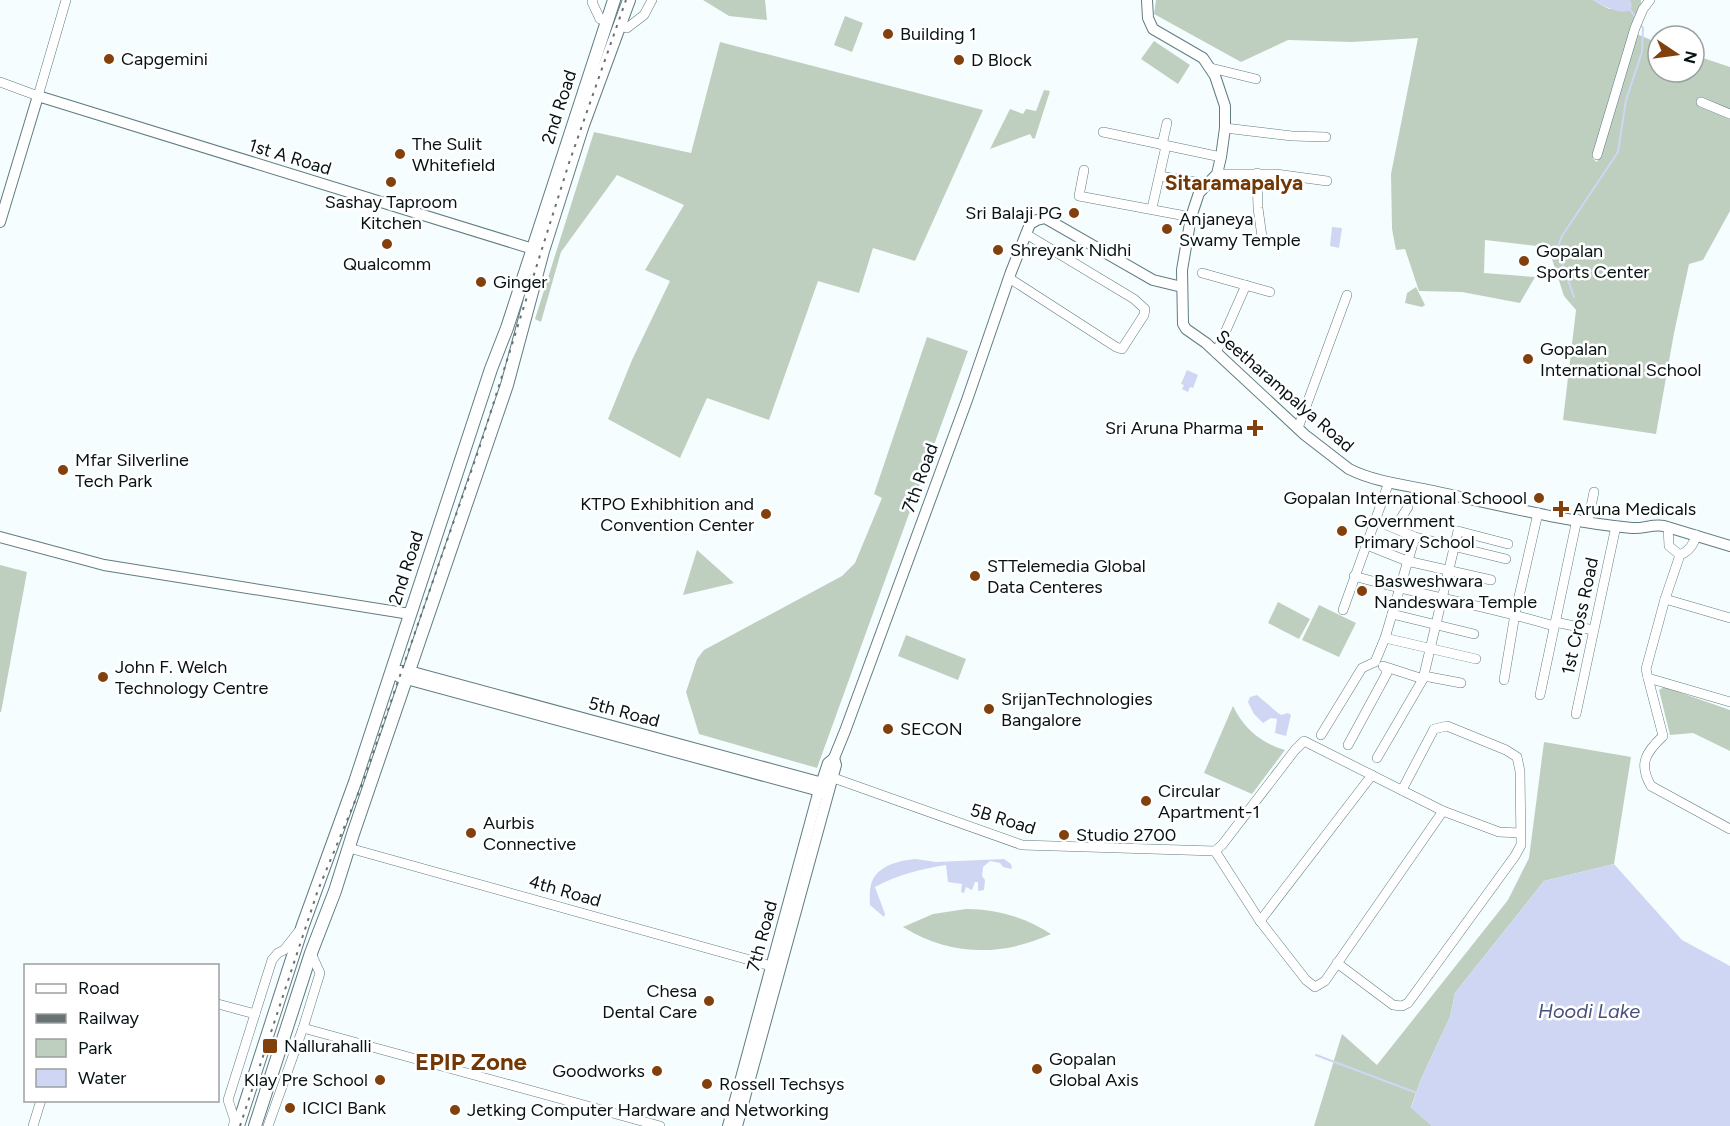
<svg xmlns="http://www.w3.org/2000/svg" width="1730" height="1126" viewBox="0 0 1730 1126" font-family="Figtree,sans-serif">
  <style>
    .green { fill: #becfc0 }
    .water { fill: #cfd6f4 }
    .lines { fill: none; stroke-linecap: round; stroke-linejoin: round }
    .stream { stroke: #cfd6f4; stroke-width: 2 }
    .minor-casing { stroke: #5f7d83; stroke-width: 10 }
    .tertiary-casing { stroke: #5f7d83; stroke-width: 12 }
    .secondary-casing { stroke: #5f7d83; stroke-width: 14 }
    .minor { stroke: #fff; stroke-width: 9 }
    .tertiary { stroke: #fff; stroke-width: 10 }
    .secondary { stroke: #fff; stroke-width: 12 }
    .rail { stroke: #687273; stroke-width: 2; stroke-dasharray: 3 6; stroke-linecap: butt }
    .poi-dot { fill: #82410c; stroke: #fff; stroke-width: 2 }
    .labels { text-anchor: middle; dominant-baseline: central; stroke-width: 5; stroke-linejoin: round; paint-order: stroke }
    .poi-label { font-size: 18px; fill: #061214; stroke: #fff; text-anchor: start }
    .street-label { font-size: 18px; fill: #061214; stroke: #fff }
    .water-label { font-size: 20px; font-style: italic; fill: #47507b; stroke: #fff }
    .quarter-label { font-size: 21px; font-weight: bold; fill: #713704; stroke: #fff }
    .district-label { font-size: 24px; font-weight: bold; fill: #713704; stroke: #fff }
  </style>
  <rect width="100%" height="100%" fill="#f6fdfe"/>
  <g class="green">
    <polygon points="703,0 765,0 767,20 729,16"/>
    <polygon points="1156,0 1593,0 1609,9 1631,6 1630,0 1641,0 1641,5 1630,31 1593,159 1597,162 1637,34 1658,43 1658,72 1694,72 1694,55 1730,67 1730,211 1703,260 1689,264 1674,333 1656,434 1563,420 1576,310 1564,296 1550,253 1545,247 1485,240 1484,273 1535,277 1520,303 1462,292 1419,291 1405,249 1396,250 1392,229 1391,174 1418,38 1352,42 1288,40 1241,62 1154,14"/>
    <polygon points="845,16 863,23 852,52 834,45"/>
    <polygon points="1154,41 1190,65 1178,84 1141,59"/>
    <polygon points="720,42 983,110 915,261 873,248 859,293 818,281 769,420 707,398 680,458 608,419 632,360 670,281 645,270 684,205 617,175 561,252 541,322 535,319 594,132 691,153"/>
    <polygon points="1044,90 1050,91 1035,138 1033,139 1030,134 990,149 1010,109 1023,114 1026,109 1036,111"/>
    <polygon points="1416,287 1425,305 1422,307 1405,303 1407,293"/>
    <polygon points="927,337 968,351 817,768 699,734 686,692 697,659 704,650 842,576 855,563 882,498 874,494"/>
    <polygon points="697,550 734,583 683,595"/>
    <polygon points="0,565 27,572 1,712 0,712"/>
    <polygon points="1278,602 1310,619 1299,639 1268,623"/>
    <polygon points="1319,605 1356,623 1339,657 1302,640"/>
    <polygon points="906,635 966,659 958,680 898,656"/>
    <polygon points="1664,687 1730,710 1730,751 1693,733 1670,735 1659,690"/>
    <path d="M 1233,706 C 1244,729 1261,743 1285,750 L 1252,794 L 1204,773 Z"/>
    <polygon points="1544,742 1631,757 1614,864 1544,881 1455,993 1450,1017 1421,1079 1411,1107 1432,1126 1314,1126 1342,1034 1377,1065 1508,900 1529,858"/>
    <path d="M 966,909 C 997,909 1024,917 1051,934 C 1001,957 950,956 903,927 L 933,914 Z"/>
  </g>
  <g class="water">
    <path d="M 1593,0 L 1630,0 L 1632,6 L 1629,11 C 1616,14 1605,6 1593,0 Z"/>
    <polygon points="1332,227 1342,228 1339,248 1330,246"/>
    <polygon points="1187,370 1198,375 1193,388 1190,387 1188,392 1182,389 1184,385 1181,384"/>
    <polygon points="1257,695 1278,713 1281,715 1288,713 1291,715 1286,736 1275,733 1277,719 1271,718 1263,723 1254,714 1248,702 1250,697"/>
    <path d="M 916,859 L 936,862 L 1004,859 L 1011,864 L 1012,869 L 1003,867 L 1000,863 L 990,861 L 983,867 L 982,876 L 985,880 L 984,890 L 978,891 L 978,882 L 975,882 L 972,890 L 966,887 L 964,893 L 961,892 L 962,884 L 948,882 L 946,865 C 921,869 897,875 875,887 L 885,914 L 884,917 L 870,905 C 870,899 869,891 871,885 C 875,866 900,860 916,859 Z"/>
    <polygon points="1614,864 1682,940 1730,966 1730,1126 1432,1126 1411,1108 1421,1079 1450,1017 1455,993 1544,881"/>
  </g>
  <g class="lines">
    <g class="stream">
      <polyline points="1629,8 1636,18"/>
      <polyline points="1574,297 1557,249 1562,236 1618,152 1626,100 1642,52 1643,28 1641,25"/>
      <polyline points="1316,1055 1417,1093"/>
    </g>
    <g class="minor-casing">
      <g id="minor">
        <polyline points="593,0 592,2 600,19 606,21"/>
        <polyline points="619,25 627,28 644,15 652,0"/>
        <polyline points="1211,68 1256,79"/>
        <polyline points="0,82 38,96 66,0"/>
        <polyline points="1701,102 1730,114"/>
        <polyline points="1225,128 1292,136 1326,137"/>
        <polyline points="1103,132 1221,157"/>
        <polyline points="1162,145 1167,123"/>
        <polyline points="1597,155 1635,28 1643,9 1650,0"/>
        <polyline points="1084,170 1079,196 1191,217"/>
        <polyline points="1257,173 1258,208 1262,237"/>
        <polyline points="1217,174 1276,174 1327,181"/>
        <polyline points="1160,176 1207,184"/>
        <polyline points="1152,208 1166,146"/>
        <polyline points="1202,273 1270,292"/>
        <polyline points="1009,278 1116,347 1122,349 1144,315 1145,309 1134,299 1026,234"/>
        <polyline points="1216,353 1246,285"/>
        <polyline points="1298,428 1347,295"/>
        <polyline points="1377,521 1415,537 1506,559"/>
        <polyline points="1588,521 1594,492"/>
        <polyline points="1668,527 1669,546 1680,555"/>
        <polyline points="1395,528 1408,507"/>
        <path d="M 1696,535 C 1694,545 1689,551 1680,555 L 1665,599 L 1646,669 L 1648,678 L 1730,702"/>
        <polyline points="1367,545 1407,561 1491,580"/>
        <path d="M 1354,576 C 1420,595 1488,606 1554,626"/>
        <polyline points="1665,599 1730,618"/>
        <polyline points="1343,610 1389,482"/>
        <polyline points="1392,614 1474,634"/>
        <polyline points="1555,622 1593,630"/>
        <polyline points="1385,638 1476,659"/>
        <polyline points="1383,666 1423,679"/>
        <polyline points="1424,676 1461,683"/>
        <path d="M 1648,678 L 1663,736 C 1646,752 1638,764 1651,786 L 1730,829"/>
        <polyline points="1504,680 1515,614 1538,513"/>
        <polyline points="1540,695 1577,519"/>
        <polyline points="1576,714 1616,526"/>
        <polyline points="1321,735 1362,668 1375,662 1385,638 1415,537"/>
        <polyline points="1348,745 1387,673 1385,668"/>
        <polyline points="1377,758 1423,679 1458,531 1508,544"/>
        <polyline points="828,776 1022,845 1215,851"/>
        <polyline points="349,848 771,966"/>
        <polyline points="1215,851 1260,921 1306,980 1315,987 1325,981 1443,811"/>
        <polyline points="1215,851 1222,845 1295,750 1304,741 1443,811 1499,832 1520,833"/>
        <polyline points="1260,921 1372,775"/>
        <polyline points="1337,963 1393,1005 1402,1006 1408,1003 1515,856 1521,845 1520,771 1517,757 1506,750 1447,726 1434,729 1402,790"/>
        <polyline points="218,1004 255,1014"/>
        <polyline points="303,1028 660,1126"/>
        <polyline points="33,1126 41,1100"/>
        <polyline points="233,1126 235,1121 228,1100 272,960 278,953 284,950 299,931"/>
        <polyline points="268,1126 303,1028 320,973 311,953"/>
      </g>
    </g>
    <g class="tertiary-casing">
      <g id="tertiary">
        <path d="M 1147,0 L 1148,18 L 1153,29 L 1203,58 L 1215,76 L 1225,106 L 1225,128 L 1221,157 L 1217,174 L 1199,193 L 1191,217 L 1182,270 L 1183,324 L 1186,329 L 1206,343 L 1305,435 L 1349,469 C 1375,482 1405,485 1433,491 C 1499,505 1566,522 1632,528 C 1643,529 1652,524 1664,526 L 1730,546"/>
        <polyline points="0,222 38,96 533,249"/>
        <polyline points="0,537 104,565 410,614"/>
        <polyline points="391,671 409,671 830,785"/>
        <polyline points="399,677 827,793"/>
        <polyline points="728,1126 819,790 828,763 834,758 845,731 967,400 1011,272 1030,224 1037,220 1045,218 1153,280 1182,287"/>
        <polyline points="737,1126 836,765 834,758"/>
      </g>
    </g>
    <g class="secondary-casing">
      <g id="secondary">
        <polyline points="238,1126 303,925 355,782 491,369 507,328 614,0"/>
        <polyline points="255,1126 311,953 335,891 353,834 507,385 543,251 583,125 629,0"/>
      </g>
    </g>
    <use href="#minor" class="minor"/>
    <use href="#tertiary" class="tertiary"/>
    <use href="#secondary" class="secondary"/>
    <polyline class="rail" points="240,1126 318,890 363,782 481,443 569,163 626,0"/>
  </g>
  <g class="poi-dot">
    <circle cx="888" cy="34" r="6"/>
    <circle cx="109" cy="59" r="6"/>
    <circle cx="959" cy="60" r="6"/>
    <circle cx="400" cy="154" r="6"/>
    <circle cx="391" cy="182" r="6"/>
    <circle cx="1074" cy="213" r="6"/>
    <circle cx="1167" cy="229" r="6"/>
    <circle cx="387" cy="244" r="6"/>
    <circle cx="998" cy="250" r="6"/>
    <circle cx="1524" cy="261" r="6"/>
    <circle cx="481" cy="282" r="6"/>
    <circle cx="1528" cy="359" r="6"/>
    <path d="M1252 419h6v6h6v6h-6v6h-6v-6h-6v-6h6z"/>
    <circle cx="63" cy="470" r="6"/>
    <circle cx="1539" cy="498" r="6"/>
    <path d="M1558 500h6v6h6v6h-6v6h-6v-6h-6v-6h6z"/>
    <circle cx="766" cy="514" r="6"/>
    <circle cx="1342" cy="531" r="6"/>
    <circle cx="975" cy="576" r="6"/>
    <circle cx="1362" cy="591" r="6"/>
    <circle cx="103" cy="677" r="6"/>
    <circle cx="989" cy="709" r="6"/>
    <circle cx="888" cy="729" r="6"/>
    <circle cx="1146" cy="801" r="6"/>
    <circle cx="471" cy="833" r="6"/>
    <circle cx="1064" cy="835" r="6"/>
    <circle cx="709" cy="1001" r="6"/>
    <rect x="262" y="1038" width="16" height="16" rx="3"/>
    <circle cx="1037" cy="1069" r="6"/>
    <circle cx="657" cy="1071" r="6"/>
    <circle cx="380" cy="1080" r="6"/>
    <circle cx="707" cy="1084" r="6"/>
    <circle cx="290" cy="1108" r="6"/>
    <circle cx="455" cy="1110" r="6"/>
  </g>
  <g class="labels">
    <g class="poi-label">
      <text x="900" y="34">Building 1</text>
      <text x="121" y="59">Capgemini</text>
      <text x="971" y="60">D Block</text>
      <text x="412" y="144">The Sulit<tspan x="412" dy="21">Whitefield</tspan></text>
      <text x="391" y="202" text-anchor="middle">Sashay Taproom<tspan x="391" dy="21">Kitchen</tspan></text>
      <text x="1062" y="213" text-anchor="end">Sri Balaji PG</text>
      <text x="1179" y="219">Anjaneya<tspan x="1179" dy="21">Swamy Temple</tspan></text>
      <text x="1010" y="250">Shreyank Nidhi</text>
      <text x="1536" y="251">Gopalan<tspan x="1536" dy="21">Sports Center</tspan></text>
      <text x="387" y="264" text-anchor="middle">Qualcomm</text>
      <text x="493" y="282">Ginger</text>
      <text x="1540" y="349">Gopalan<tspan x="1540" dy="21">International School</tspan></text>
      <text x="1243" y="428" text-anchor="end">Sri Aruna Pharma</text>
      <text x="75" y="460">Mfar Silverline<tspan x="75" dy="21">Tech Park</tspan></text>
      <text x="1527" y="498" text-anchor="end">Gopalan International Schoool</text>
      <text x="754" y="504" text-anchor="end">KTPO Exhibhition and<tspan x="754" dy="21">Convention Center</tspan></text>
      <text x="1573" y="509">Aruna Medicals</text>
      <text x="1354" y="521">Government<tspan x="1354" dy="21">Primary School</tspan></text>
      <text x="987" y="566">STTelemedia Global<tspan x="987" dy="21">Data Centeres</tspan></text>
      <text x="1374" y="581">Basweshwara<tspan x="1374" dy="21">Nandeswara Temple</tspan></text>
      <text x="115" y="667">John F. Welch<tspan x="115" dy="21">Technology Centre</tspan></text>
      <text x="1001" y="699">SrijanTechnologies<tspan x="1001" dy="21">Bangalore</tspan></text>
      <text x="900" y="729">SECON</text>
      <text x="1158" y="791">Circular<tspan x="1158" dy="21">Apartment-1</tspan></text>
      <text x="483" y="823">Aurbis<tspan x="483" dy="21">Connective</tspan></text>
      <text x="1076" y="835">Studio 2700</text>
      <text x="697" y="991" text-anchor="end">Chesa<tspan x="697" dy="21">Dental Care</tspan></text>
      <text x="284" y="1046">Nallurahalli</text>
      <text x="1049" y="1059">Gopalan<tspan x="1049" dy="21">Global Axis</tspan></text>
      <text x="645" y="1071" text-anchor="end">Goodworks</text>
      <text x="368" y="1080" text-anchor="end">Klay Pre School</text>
      <text x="719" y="1084">Rossell Techsys</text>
      <text x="302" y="1108">ICICI Bank</text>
      <text x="467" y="1110">Jetking Computer Hardware and Networking</text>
    </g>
    <g class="street-label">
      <text transform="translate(559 107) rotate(-72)">2nd Road</text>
      <text transform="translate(290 157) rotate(17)">1st A Road</text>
      <text transform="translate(1285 391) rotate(41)">Seetharampalya Road</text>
      <text transform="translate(920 478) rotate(-70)">7th Road</text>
      <text transform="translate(406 568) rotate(-72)">2nd Road</text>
      <text transform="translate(1580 616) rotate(-78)">1st Cross Road</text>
      <text transform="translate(624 712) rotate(15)">5th Road</text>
      <text transform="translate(1003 819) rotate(17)">5B Road</text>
      <text transform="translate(565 891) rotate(16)">4th Road</text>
      <text transform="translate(762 936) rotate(-75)">7th Road</text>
    </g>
    <g class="water-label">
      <text x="1589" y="1011">Hoodi Lake</text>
    </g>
    <g class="quarter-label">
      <text x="1234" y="182">Sitaramapalya</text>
    </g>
    <g class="district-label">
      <text x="471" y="1061">EPIP Zone</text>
    </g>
  </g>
  <rect x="24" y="964" width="195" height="138" fill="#ffffff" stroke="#9ba0a1" stroke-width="1.5"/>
  <rect x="36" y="984" width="30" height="9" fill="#ffffff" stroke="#9ba0a1" stroke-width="1.5"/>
  <text x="78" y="994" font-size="18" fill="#061214">Road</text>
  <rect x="36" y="1014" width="30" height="9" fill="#687273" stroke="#9ba0a1" stroke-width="1.5"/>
  <text x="78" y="1024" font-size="18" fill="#061214">Railway</text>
  <rect x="36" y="1039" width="30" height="18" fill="#becfc0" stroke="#9ba0a1" stroke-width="1.5"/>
  <text x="78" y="1054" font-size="18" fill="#061214">Park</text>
  <rect x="36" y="1069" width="30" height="18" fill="#cfd6f4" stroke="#9ba0a1" stroke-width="1.5"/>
  <text x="78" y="1084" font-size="18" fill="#061214">Water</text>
  <g transform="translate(1676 54) rotate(103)"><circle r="28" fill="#ffffff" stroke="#9ba0a1" stroke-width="1.5"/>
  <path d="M0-4.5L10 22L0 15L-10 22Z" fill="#82410c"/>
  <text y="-9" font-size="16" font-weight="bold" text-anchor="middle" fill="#061214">N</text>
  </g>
</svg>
